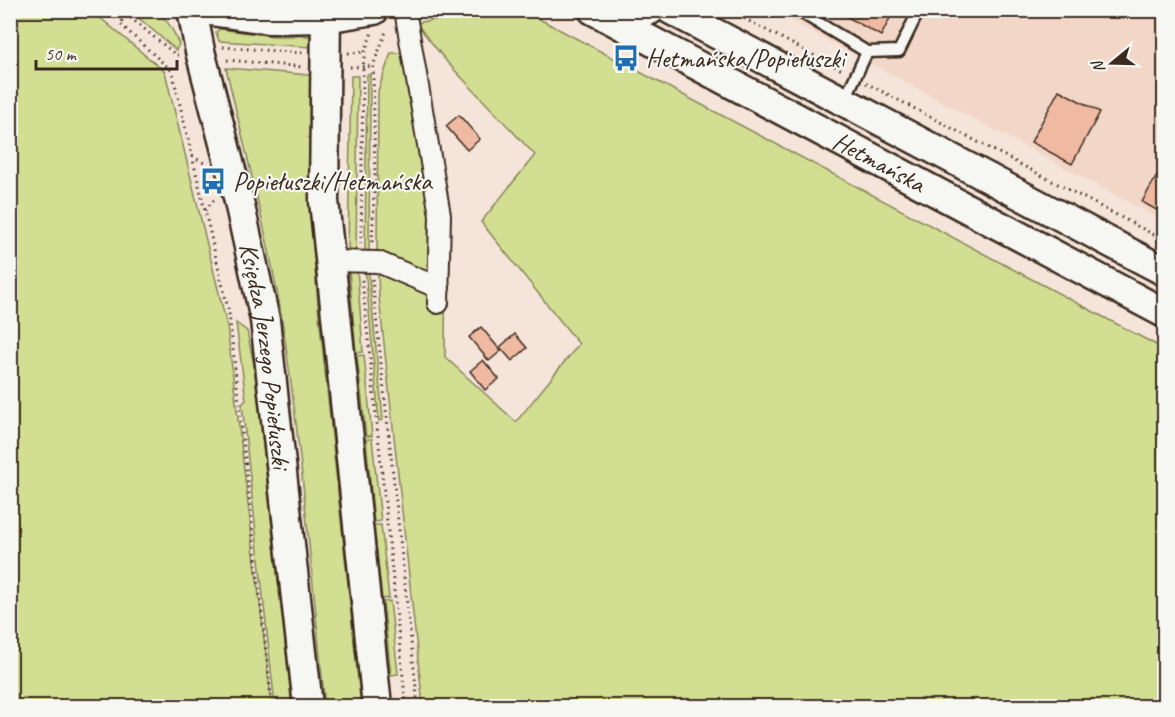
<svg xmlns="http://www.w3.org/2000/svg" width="1175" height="717" viewBox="0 0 1175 717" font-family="Caveat,sans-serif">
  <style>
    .built { fill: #f2d7c9 }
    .green { fill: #d2df92; stroke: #868458; stroke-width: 1.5 }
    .building { fill: #efbaa1; stroke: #3b2a1e; stroke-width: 1.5 }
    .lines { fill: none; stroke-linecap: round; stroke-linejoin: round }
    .lane-casing { stroke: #3b2a1e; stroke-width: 15 }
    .street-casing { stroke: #3b2a1e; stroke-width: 24 }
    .secondary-casing { stroke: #3b2a1e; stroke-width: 33 }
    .path { stroke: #3b2a1e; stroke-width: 3; stroke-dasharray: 1.5 4.5; stroke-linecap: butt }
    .lane { stroke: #f6f6f2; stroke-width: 10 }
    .street { stroke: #f6f6f2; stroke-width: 20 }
    .secondary { stroke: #f6f6f2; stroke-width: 28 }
    .labels { text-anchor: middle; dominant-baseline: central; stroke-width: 4.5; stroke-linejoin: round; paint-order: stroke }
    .poi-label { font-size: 26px; fill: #3b2a1e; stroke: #f6f6f2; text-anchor: start }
    .street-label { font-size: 26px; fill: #3b2a1e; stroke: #f6f6f2 }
  </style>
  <rect width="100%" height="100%" fill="#f4e4da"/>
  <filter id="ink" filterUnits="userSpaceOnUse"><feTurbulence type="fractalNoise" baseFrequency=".0167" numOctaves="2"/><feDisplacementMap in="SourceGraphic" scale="12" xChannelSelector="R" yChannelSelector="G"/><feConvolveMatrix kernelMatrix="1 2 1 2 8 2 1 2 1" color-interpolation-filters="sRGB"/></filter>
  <g filter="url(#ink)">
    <polygon class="built" points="773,11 1164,11 1164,221 1080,176"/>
    <g class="green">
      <polygon points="10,11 92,11 165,72 227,326 272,706 11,706"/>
      <path d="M 135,11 C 163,10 169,20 179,44 L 176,50 L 134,14 Z"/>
      <polygon points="475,12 530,14 1164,349 1164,706 423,706 379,297 377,252 378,91 391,53 420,53 446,214 445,357 516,422 579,344 481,222 535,155 447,62 416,23"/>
      <polygon points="220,29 273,36 309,36 311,38 311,47 219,41 216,32"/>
      <path d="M 226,68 L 310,75 L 310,206 L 318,306 L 361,706 L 325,706 C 312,580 302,452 283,326 C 269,239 246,154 226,68 Z"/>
      <polygon points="370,74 369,256 365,255 367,75"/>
      <polygon points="351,76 358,76 356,255 348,252"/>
      <polygon points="365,267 368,267 383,420 379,421"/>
      <polygon points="357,268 363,352 356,353 349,270"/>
      <polygon points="236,323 247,331 254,365 292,706 275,706 242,404 246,400"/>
      <polygon points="364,355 372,436 366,436 357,356"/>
      <polygon points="366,439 372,439 381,521 374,522"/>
      <polygon points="374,525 381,525 389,598 382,599"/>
      <polygon points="390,601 398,674 391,675 383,602"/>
    </g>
    <g class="building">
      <polygon points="835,10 894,10 881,36"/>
      <polygon points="1059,90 1100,112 1072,164 1031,142"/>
      <polygon points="459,115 480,139 467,150 446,126"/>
      <polygon points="1164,163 1164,214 1142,202"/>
      <polygon points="481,327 501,351 489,361 469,337"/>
      <polygon points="515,334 527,348 512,361 500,347"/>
      <polygon points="483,360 499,379 485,390 470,371"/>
    </g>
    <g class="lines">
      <g class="lane-casing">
        <g id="lane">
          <polyline points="797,10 867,52 899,51 919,10"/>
          <polyline points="844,101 867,52"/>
        </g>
      </g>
      <g class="street-casing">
        <g id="street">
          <polyline points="405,10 440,215 438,303"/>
          <polyline points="331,261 378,262 439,288"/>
        </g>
      </g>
      <g class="secondary-casing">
        <g id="secondary">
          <path id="s1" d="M 192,10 L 200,51 L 238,197 L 265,320 L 308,706"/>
          <polyline points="203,10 268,19 325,18 374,10"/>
          <polyline points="326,10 324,201 377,706"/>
          <path id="s2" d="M 593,10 L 1164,313"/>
          <polyline points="671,10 1164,271"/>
          <polyline points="606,13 633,16 650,10"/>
        </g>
      </g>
      <g class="path">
        <polyline points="121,10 176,55 178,55"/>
        <polyline points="129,10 120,24 172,71 229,313 272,706"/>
        <polyline points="728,10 842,70"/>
        <polyline points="223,47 303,53"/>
        <polyline points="348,53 365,52"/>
        <polyline points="227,60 304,67"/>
        <polyline points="350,67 373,66"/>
        <polyline points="866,83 1164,240"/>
        <polyline points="192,156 204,163"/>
        <polyline points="205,210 214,200"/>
        <polyline points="372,242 375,176 373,66 387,29"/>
        <polyline points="361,244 363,67 365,52 372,32"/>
        <polyline points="372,279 418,706"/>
        <polyline points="362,280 406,706"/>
      </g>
      <use href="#lane" class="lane"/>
      <use href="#street" class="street"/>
      <use href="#secondary" class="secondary"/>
    </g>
  </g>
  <defs>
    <g id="bus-bare" transform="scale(2.07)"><path d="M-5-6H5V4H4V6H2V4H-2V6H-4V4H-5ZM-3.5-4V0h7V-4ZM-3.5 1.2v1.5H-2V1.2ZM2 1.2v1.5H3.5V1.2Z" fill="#1f6fb2" stroke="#f6f6f2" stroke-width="2.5" paint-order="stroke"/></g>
  </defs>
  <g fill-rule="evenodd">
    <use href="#bus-bare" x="626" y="58"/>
    <use href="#bus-bare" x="213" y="181"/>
  </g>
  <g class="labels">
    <g class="poi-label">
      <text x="646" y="58">Hetmańska/Popiełuszki</text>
      <text x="233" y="181">Popiełuszki/Hetmańska</text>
    </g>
    <g class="street-label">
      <text stroke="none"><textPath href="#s2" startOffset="324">Hetmańska</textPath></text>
      <text stroke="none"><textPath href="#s1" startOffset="354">Księdza Jerzego Popiełuszki</textPath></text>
    </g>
  </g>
  <rect width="1175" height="717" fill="none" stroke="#f6f6f2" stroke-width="36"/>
  <rect x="18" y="18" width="1139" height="681" fill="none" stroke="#3b2a1e" stroke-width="2" filter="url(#ink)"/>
  <g transform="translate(1112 63) rotate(251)" stroke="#f6f6f2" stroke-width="4.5" paint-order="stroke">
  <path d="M0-4.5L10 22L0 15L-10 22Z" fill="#3b2a1e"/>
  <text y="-9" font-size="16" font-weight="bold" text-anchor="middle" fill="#3b2a1e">N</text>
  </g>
  <path d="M36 60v9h141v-9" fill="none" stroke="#3b2a1e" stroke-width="3"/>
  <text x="45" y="60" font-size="18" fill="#3b2a1e" stroke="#f6f6f2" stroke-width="4.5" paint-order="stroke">50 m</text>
</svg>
